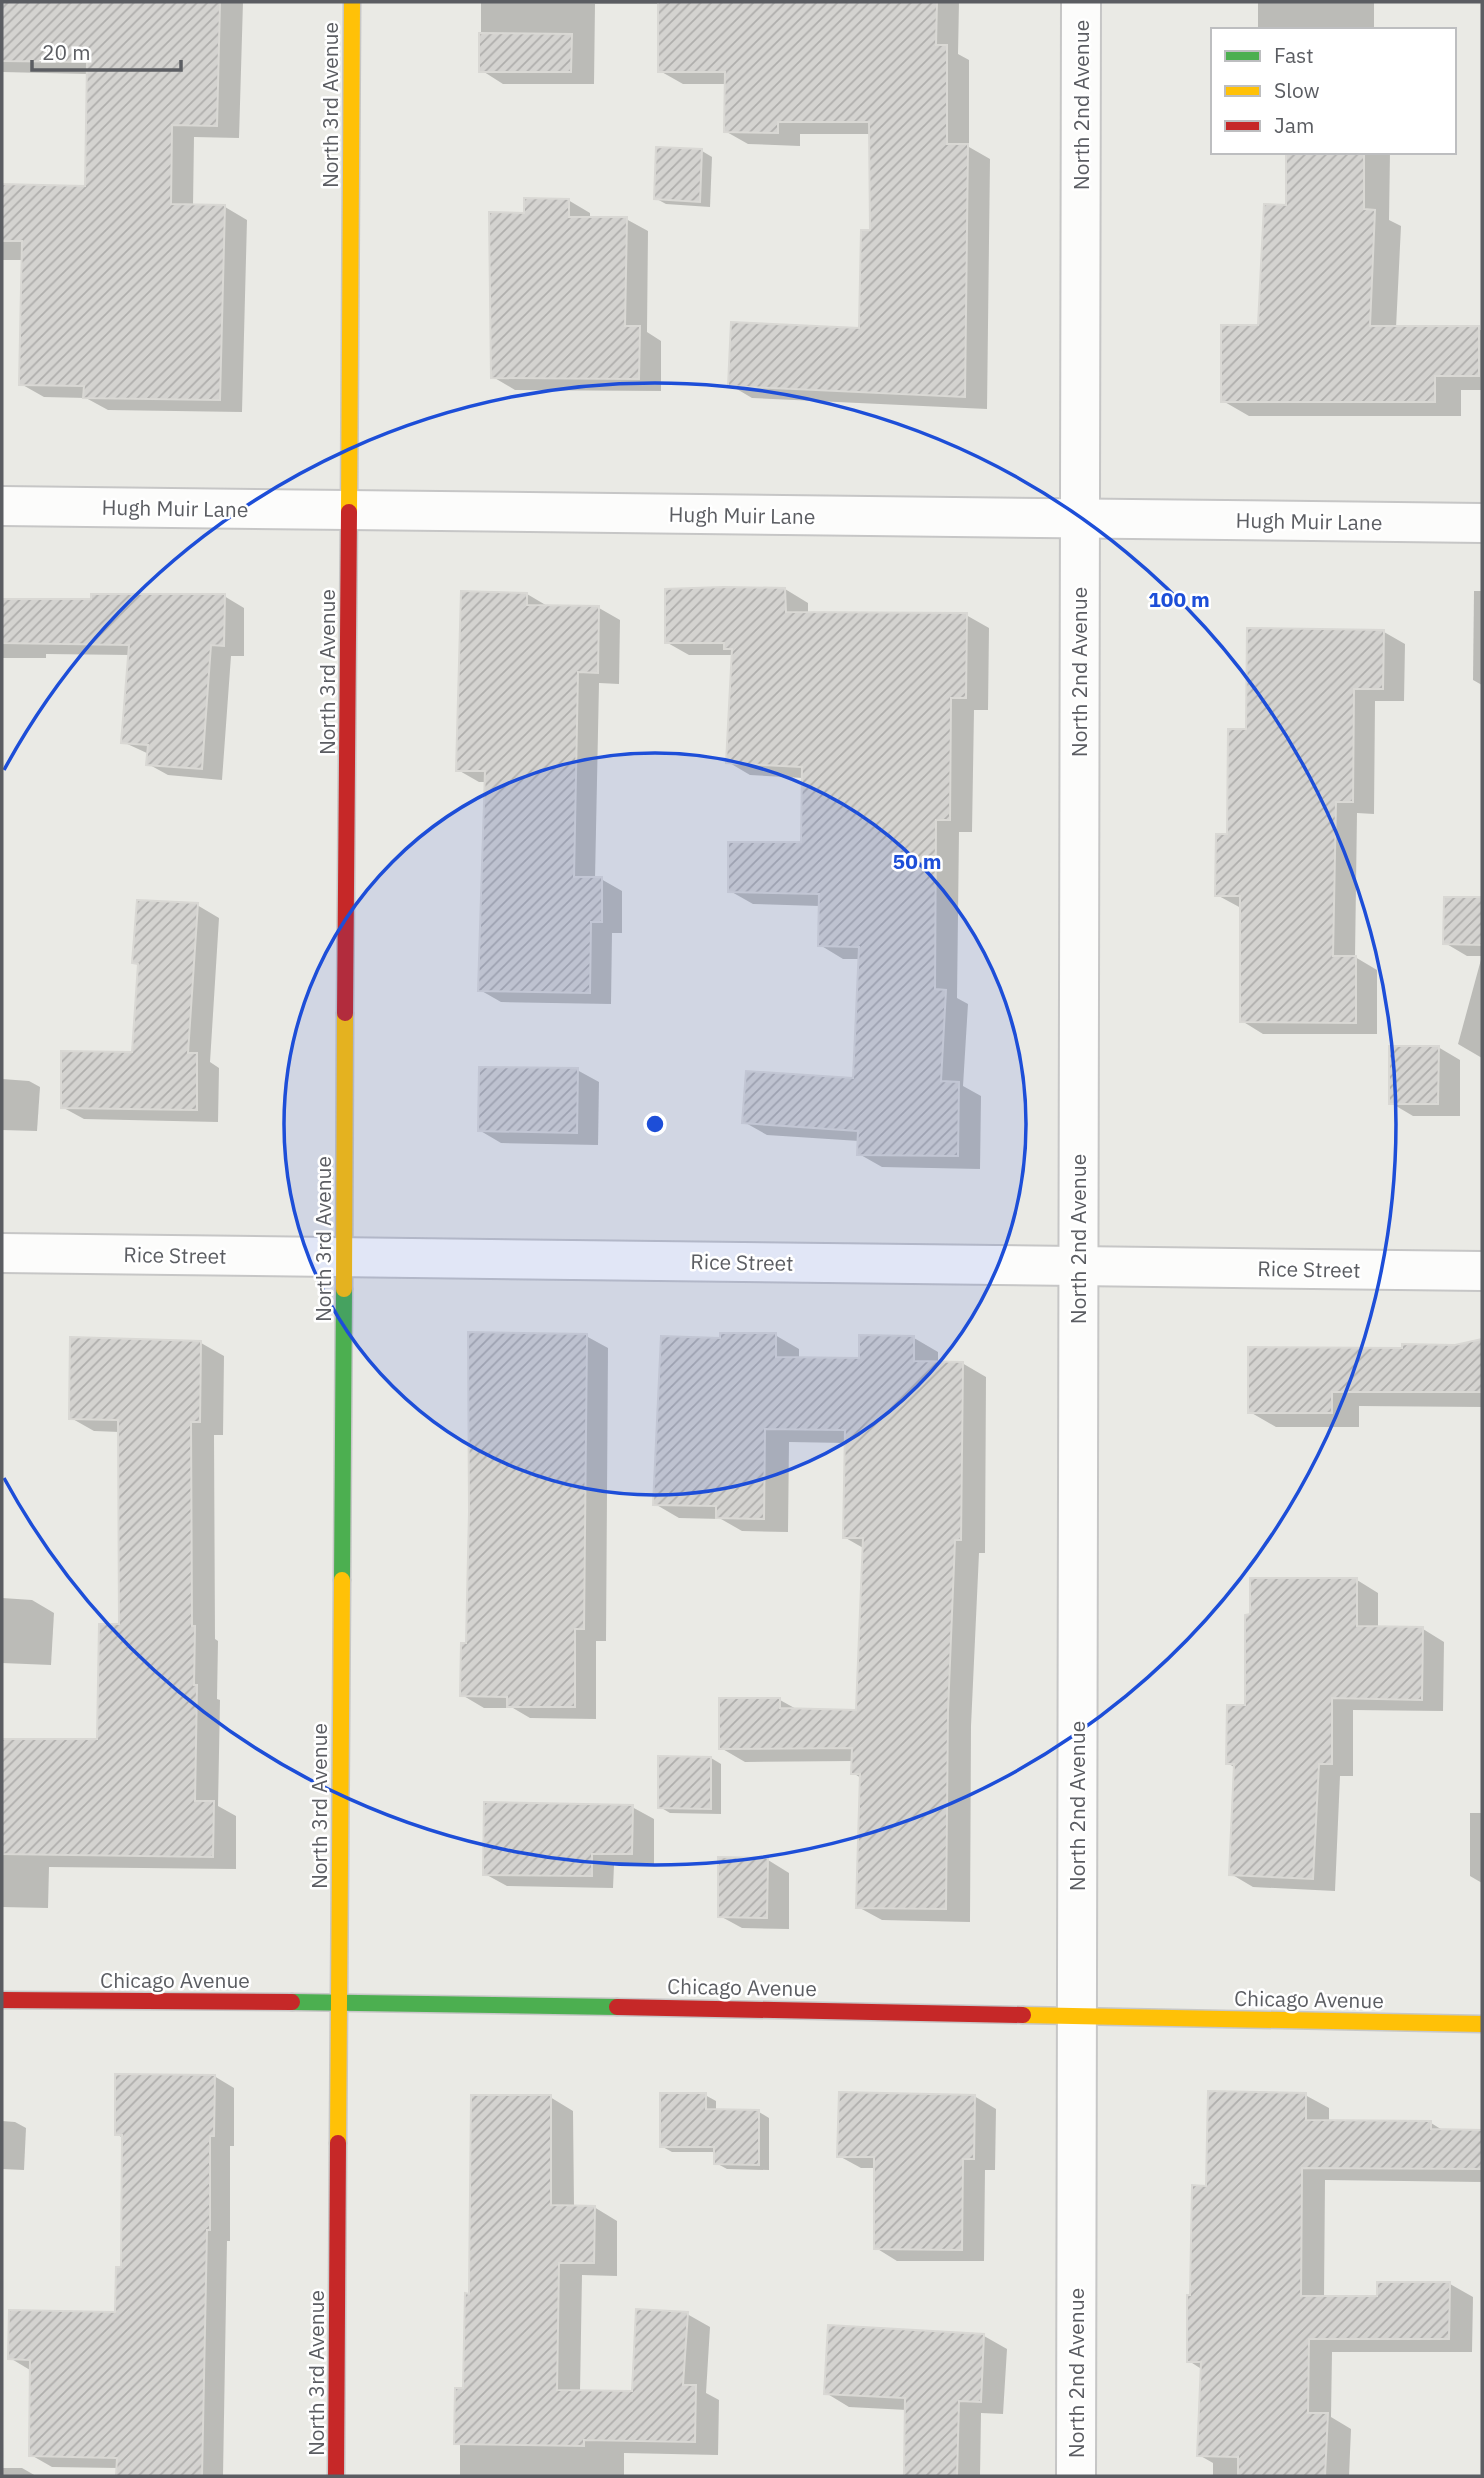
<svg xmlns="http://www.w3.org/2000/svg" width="1484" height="2478" viewBox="0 0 1484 2478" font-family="'IBM Plex Sans',sans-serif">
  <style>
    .shadow { fill: #0003 }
    .building { fill: url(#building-hatch); stroke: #d9d8d4; stroke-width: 2 }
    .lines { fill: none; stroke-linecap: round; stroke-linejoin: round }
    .street-casing { stroke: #c6c6c6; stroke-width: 42 }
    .fast-casing { stroke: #c7c7c7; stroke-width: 19 }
    .slow-casing { stroke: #c7c7c7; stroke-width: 19 }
    .jam-casing { stroke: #c7c7c7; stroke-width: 19 }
    .street { stroke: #fcfcfb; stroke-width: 38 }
    .fast { stroke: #4caf50; stroke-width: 16 }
    .slow { stroke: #ffc107; stroke-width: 16 }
    .jam { stroke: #c62828; stroke-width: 16 }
    .ring { fill: none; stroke: #1d4ed8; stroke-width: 3.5 }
    .labels { text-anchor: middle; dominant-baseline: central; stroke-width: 5; stroke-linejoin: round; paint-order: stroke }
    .street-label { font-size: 21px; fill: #5b5d62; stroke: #fff }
    .centre { fill: #1d4ed8; stroke: #fff; stroke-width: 3.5 }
    .ring-label { font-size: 21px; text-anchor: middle; font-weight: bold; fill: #1d4ed8; stroke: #fff; stroke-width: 5; stroke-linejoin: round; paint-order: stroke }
  </style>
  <defs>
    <pattern id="building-hatch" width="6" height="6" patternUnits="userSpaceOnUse" patternTransform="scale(1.75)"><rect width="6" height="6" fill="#d4d3d0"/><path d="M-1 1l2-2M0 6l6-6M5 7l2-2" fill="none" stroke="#afaeac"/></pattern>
  </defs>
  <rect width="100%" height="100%" fill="#eaeae5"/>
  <g class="shadow">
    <polygon points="2,2 243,2 239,138 194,137 193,206 225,207 247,220 242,412 108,410 86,398 44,397 21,384 23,260 2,260 2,186 86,188 88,74 2,72"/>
    <polygon points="481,2 959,2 958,54 969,60 969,147 990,159 987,409 752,398 730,385 861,330 871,232 871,134 800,134 800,146 748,144 725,131 727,84 683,84 660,71 657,4 595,4 594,84 503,84 481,70"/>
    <rect x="1258" y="2" width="116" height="28"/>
    <polygon points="702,151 712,157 710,207 666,204 655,198"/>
    <polygon points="1288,152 1390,152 1389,220 1401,226 1396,328 1482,330 1482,390 1461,390 1461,416 1249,416 1223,401 1260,327 1287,207"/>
    <polygon points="568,200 590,213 590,219 626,219 648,231 647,332 661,341 661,391 515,390 493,377 526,215"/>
    <polygon points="785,589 808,603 808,614 966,615 989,628 988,710 974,710 972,832 959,832 957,998 968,1004 963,1086 981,1096 980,1169 882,1167 859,1154 859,1141 767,1135 744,1122 855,1080 861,959 843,959 820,945 820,906 753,904 730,891 803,844 803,778 750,775 728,762 734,655 689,655 666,642"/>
    <polygon points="1474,591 1482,591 1482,685 1473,680"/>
    <polygon points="527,594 549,607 599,608 620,620 619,684 599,683 595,879 601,879 622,891 622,933 612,933 611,1004 501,1002 480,990 487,782 479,782 458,770"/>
    <polygon points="224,596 244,608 244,656 231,656 222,780 168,775 148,764 149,754 123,742 130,655 46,654 46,658 2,658 2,601"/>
    <polygon points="1384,632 1405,644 1404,701 1375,701 1374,814 1357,813 1355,957 1377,970 1377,1034 1263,1034 1242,1021 1241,908 1217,895 1248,731"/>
    <polygon points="1445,899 1482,899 1482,1058 1458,1044 1482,956 1467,956 1445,943"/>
    <polygon points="197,905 219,918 210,1062 219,1068 218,1122 84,1119 62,1107 134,1054 139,966 134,962"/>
    <polygon points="1438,1047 1460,1060 1460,1116 1413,1116 1391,1103"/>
    <polygon points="577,1070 599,1082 598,1145 501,1143 479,1130"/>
    <polygon points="2,1079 29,1081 40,1087 37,1131 2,1130"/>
    <polygon points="775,1335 799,1349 799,1359 861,1360 914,1338 938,1352 938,1363 962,1363 986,1377 985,1553 979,1553 971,1726 970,1922 882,1920 858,1907 861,1778 853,1773 853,1761 745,1762 721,1748 780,1700 798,1710 858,1712 865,1549 844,1537 846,1443 789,1442 788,1532 742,1531 721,1519 679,1518 655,1504 722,1340"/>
    <polygon points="586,1336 608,1348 606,1641 596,1641 596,1719 530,1718 513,1708 484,1708 462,1695 467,1645"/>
    <polygon points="1482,1341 1482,1407 1359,1406 1359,1427 1276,1427 1250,1412 1249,1349 1455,1347"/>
    <polygon points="201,1343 224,1356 223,1435 214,1435 215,1639 218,1641 217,1699 220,1700 218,1806 236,1816 236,1869 49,1867 48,1908 2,1907 2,1741 98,1740 121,1626 120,1432 94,1431 71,1418"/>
    <polygon points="1357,1580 1378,1593 1378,1628 1423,1629 1444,1642 1443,1711 1353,1710 1353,1776 1340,1776 1335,1891 1253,1887 1231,1874 1236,1768 1227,1763 1247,1707"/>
    <polygon points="2,1598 32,1600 54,1613 51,1665 2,1663"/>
    <polygon points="711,1758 721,1764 721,1814 670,1813 660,1807"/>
    <polygon points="632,1807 654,1819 654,1866 614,1865 613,1888 507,1886 485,1874"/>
    <polygon points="1470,1813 1482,1813 1482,1883 1470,1876"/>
    <polygon points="768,1860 789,1873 789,1929 742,1928 720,1916"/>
    <polygon points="214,2076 234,2088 234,2146 230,2146 230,2241 227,2241 223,2476 118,2476 118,2468 52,2467 31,2455 30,2370 10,2358 117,2314 122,2269 124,2139 117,2134"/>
    <polygon points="705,2095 716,2101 716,2111 759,2112 769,2118 769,2170 727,2169 716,2163 716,2152 672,2152 661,2146"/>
    <polygon points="1305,2095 1329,2108 1329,2122 1431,2123 1444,2131 1482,2131 1482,2182 1325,2180 1324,2298 1379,2298 1450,2284 1473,2297 1472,2352 1332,2352 1331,2417 1351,2429 1349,2476 1213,2476 1213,2463 1199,2455 1203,2370 1189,2361 1208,2187"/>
    <polygon points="974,2096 996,2109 995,2170 985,2170 984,2261 897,2261 876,2248 875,2168 861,2168 839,2156"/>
    <polygon points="550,2097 573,2111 574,2207 594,2207 617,2221 617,2276 582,2275 580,2392 634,2392 687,2314 710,2327 706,2393 719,2400 718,2455 624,2453 624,2476 460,2476 460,2445 456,2443 465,2390 471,2295"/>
    <polygon points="2,2121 15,2122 26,2128 24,2170 2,2169"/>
    <polygon points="984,2336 1007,2349 1003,2414 981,2413 980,2476 906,2476 907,2410 849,2407 826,2393"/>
    <polygon points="2,2468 22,2468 36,2476 2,2476"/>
  </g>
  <g class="building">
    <polygon points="2,2 220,2 217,126 172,125 171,204 225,205 220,400 83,398 84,386 19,385 22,241 2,241 2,184 85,186 87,62 2,61"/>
    <polygon points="658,2 937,2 936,45 947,45 947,144 968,144 965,397 728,386 731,322 859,328 861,230 870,230 869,122 778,122 778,133 724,132 725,72 658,72"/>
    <polygon points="479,33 572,34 571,72 479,72"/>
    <polygon points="656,147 702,149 700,202 654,199"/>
    <polygon points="1286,152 1364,152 1364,209 1375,210 1370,326 1479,326 1479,376 1435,376 1435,402 1221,402 1221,325 1258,325 1264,204 1286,205"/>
    <polygon points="524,198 569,199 569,217 627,217 625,326 640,326 639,379 491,378 489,212 524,213"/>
    <polygon points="724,587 785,588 786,612 967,613 966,698 951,698 950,820 936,820 935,989 946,990 941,1081 959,1082 958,1156 857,1155 858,1131 742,1123 746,1071 853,1078 859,947 818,946 819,894 728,892 728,842 801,842 802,767 726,763 732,649 724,649 724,643 665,643 665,589"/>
    <polygon points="461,591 527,593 527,605 599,606 598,673 578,672 574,877 602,877 602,922 591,922 590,993 478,991 485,771 456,771"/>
    <polygon points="91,594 225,594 224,646 211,645 202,769 146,765 148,745 121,743 129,645 2,643 2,599 91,599"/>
    <polygon points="1247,628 1384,630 1383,689 1354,689 1353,802 1336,802 1333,956 1356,956 1356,1023 1240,1022 1240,896 1215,896 1216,834 1227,834 1228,729 1246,729"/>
    <polygon points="1444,897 1482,897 1482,945 1443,944"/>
    <polygon points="137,900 198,903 188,1053 197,1053 197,1110 61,1108 61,1051 132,1052 138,964 132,963"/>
    <polygon points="1389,1046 1439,1046 1438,1104 1389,1104"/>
    <polygon points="479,1067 578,1068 577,1133 478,1131"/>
    <polygon points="468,1332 587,1334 584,1629 575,1629 575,1707 507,1707 507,1697 460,1696 461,1643 466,1643 469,1512"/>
    <polygon points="720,1333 776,1333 776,1357 859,1358 859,1335 914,1336 914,1361 963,1362 961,1540 955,1540 948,1711 946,1909 856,1908 860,1774 851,1774 852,1748 719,1749 719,1698 780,1698 780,1708 856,1710 863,1538 843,1538 845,1430 765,1429 764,1519 716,1518 716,1506 653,1505 661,1336 720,1338"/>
    <polygon points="70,1337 201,1341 200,1422 191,1422 192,1626 195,1626 194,1685 197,1685 195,1801 214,1801 213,1857 2,1854 2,1739 97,1739 99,1624 119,1624 118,1420 69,1419"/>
    <polygon points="1482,1339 1482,1392 1332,1392 1332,1413 1248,1413 1248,1347 1402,1348 1402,1344 1455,1345"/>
    <polygon points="1250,1578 1357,1578 1357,1626 1423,1627 1422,1700 1332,1698 1332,1764 1319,1764 1313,1879 1229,1875 1234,1764 1226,1764 1227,1705 1245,1705 1245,1615 1250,1614"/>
    <polygon points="658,1756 711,1757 711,1809 658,1808"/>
    <polygon points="484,1802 633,1805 632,1854 592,1854 592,1876 483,1875"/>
    <polygon points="718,1857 768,1858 767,1918 718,1917"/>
    <polygon points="115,2074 215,2075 214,2136 210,2136 210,2230 207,2230 202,2476 116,2476 117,2458 29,2456 30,2360 8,2359 9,2310 115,2312 116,2267 121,2267 122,2135 115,2135"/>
    <polygon points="1208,2091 1306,2093 1306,2120 1431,2121 1431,2129 1482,2130 1482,2169 1302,2168 1301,2296 1377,2296 1377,2282 1450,2282 1449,2339 1309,2339 1308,2413 1328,2413 1325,2476 1238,2476 1238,2457 1197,2456 1201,2362 1187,2362 1187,2295 1190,2295 1192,2185 1206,2186"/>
    <polygon points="839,2092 975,2095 974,2159 963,2159 962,2250 874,2249 874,2157 837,2157"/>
    <polygon points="660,2093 706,2093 706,2109 759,2110 759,2165 714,2164 714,2147 660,2147"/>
    <polygon points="471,2095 551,2095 551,2205 595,2206 594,2263 559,2263 557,2390 632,2391 636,2309 688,2312 683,2385 696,2385 695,2442 584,2440 584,2446 454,2444 455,2388 463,2388 465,2293 469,2294"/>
    <polygon points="828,2325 984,2334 981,2402 959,2401 957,2476 904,2476 905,2398 824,2394"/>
  </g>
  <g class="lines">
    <g class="street-casing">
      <g id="street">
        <polyline points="2,506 1482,523"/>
        <polyline points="2,1253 1482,1271"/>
        <polyline points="1076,2476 1081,2"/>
      </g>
    </g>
    <g class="fast-casing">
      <g id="fast">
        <polyline points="342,1580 344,1289"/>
        <polyline points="292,2002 617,2007"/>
      </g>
    </g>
    <g class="slow-casing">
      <g id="slow">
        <polyline points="349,512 352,2"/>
        <polyline points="344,1289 345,1013"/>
        <polyline points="1023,2015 1482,2024"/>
        <polyline points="338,2143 342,1580"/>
      </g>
    </g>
    <g class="jam-casing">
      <g id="jam">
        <polyline points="345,1013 349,512"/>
        <polyline points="2,2000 292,2002"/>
        <polyline points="617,2007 1023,2015"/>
        <polyline points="336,2476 338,2143"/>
      </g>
    </g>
    <use href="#street" class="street"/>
    <use href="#fast" class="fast"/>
    <use href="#slow" class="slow"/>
    <use href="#jam" class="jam"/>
  </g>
  <circle cx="655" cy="1124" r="371" fill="#1d4ed8" fill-opacity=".12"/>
  <g class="ring">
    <circle cx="655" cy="1124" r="371"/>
    <path d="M4 770A741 741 0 1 1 4 1478"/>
  </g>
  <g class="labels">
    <g class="street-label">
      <text transform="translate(330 105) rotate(-90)">North 3rd Avenue</text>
      <text transform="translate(1081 105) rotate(-90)">North 2nd Avenue</text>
      <text transform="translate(175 508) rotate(1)">Hugh Muir Lane</text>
      <text transform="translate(742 515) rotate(1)">Hugh Muir Lane</text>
      <text transform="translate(1309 521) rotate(1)">Hugh Muir Lane</text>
      <text transform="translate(327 672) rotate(-90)">North 3rd Avenue</text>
      <text transform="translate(1079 672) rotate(-90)">North 2nd Avenue</text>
      <text transform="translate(323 1239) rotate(-90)">North 3rd Avenue</text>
      <text transform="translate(1078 1239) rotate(-90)">North 2nd Avenue</text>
      <text transform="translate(175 1255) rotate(1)">Rice Street</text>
      <text transform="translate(742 1262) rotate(1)">Rice Street</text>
      <text transform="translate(1309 1269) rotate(1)">Rice Street</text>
      <text transform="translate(319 1806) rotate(-90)">North 3rd Avenue</text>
      <text transform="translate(1077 1806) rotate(-90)">North 2nd Avenue</text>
      <text x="175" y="1980">Chicago Avenue</text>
      <text transform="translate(742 1987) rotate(1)">Chicago Avenue</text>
      <text transform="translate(1309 1999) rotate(1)">Chicago Avenue</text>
      <text transform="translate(316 2373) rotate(-90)">North 3rd Avenue</text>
      <text transform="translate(1076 2373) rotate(-90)">North 2nd Avenue</text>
    </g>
  </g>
  <circle cx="655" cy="1124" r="10" class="centre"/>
  <g class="ring-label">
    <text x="1179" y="607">100 m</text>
    <text x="917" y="869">50 m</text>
  </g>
  <rect width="1484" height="2478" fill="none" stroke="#5b5d62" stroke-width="7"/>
  <rect x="1211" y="28" width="245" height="126" fill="#ffffff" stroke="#bdbec0" stroke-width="2"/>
  <rect x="1225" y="51" width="35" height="10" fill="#4caf50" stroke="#bdbec0" stroke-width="2"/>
  <text x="1274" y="63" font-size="21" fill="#5b5d62">Fast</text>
  <rect x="1225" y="86" width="35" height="10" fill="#ffc107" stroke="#bdbec0" stroke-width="2"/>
  <text x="1274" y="98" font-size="21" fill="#5b5d62">Slow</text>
  <rect x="1225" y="121" width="35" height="10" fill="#c62828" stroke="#bdbec0" stroke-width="2"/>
  <text x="1274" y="133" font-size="21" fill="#5b5d62">Jam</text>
  <path d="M32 60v10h149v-10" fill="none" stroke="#5b5d62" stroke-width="3.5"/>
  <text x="42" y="60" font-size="21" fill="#5b5d62" stroke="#ffffff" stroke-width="5" paint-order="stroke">20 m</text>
</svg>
